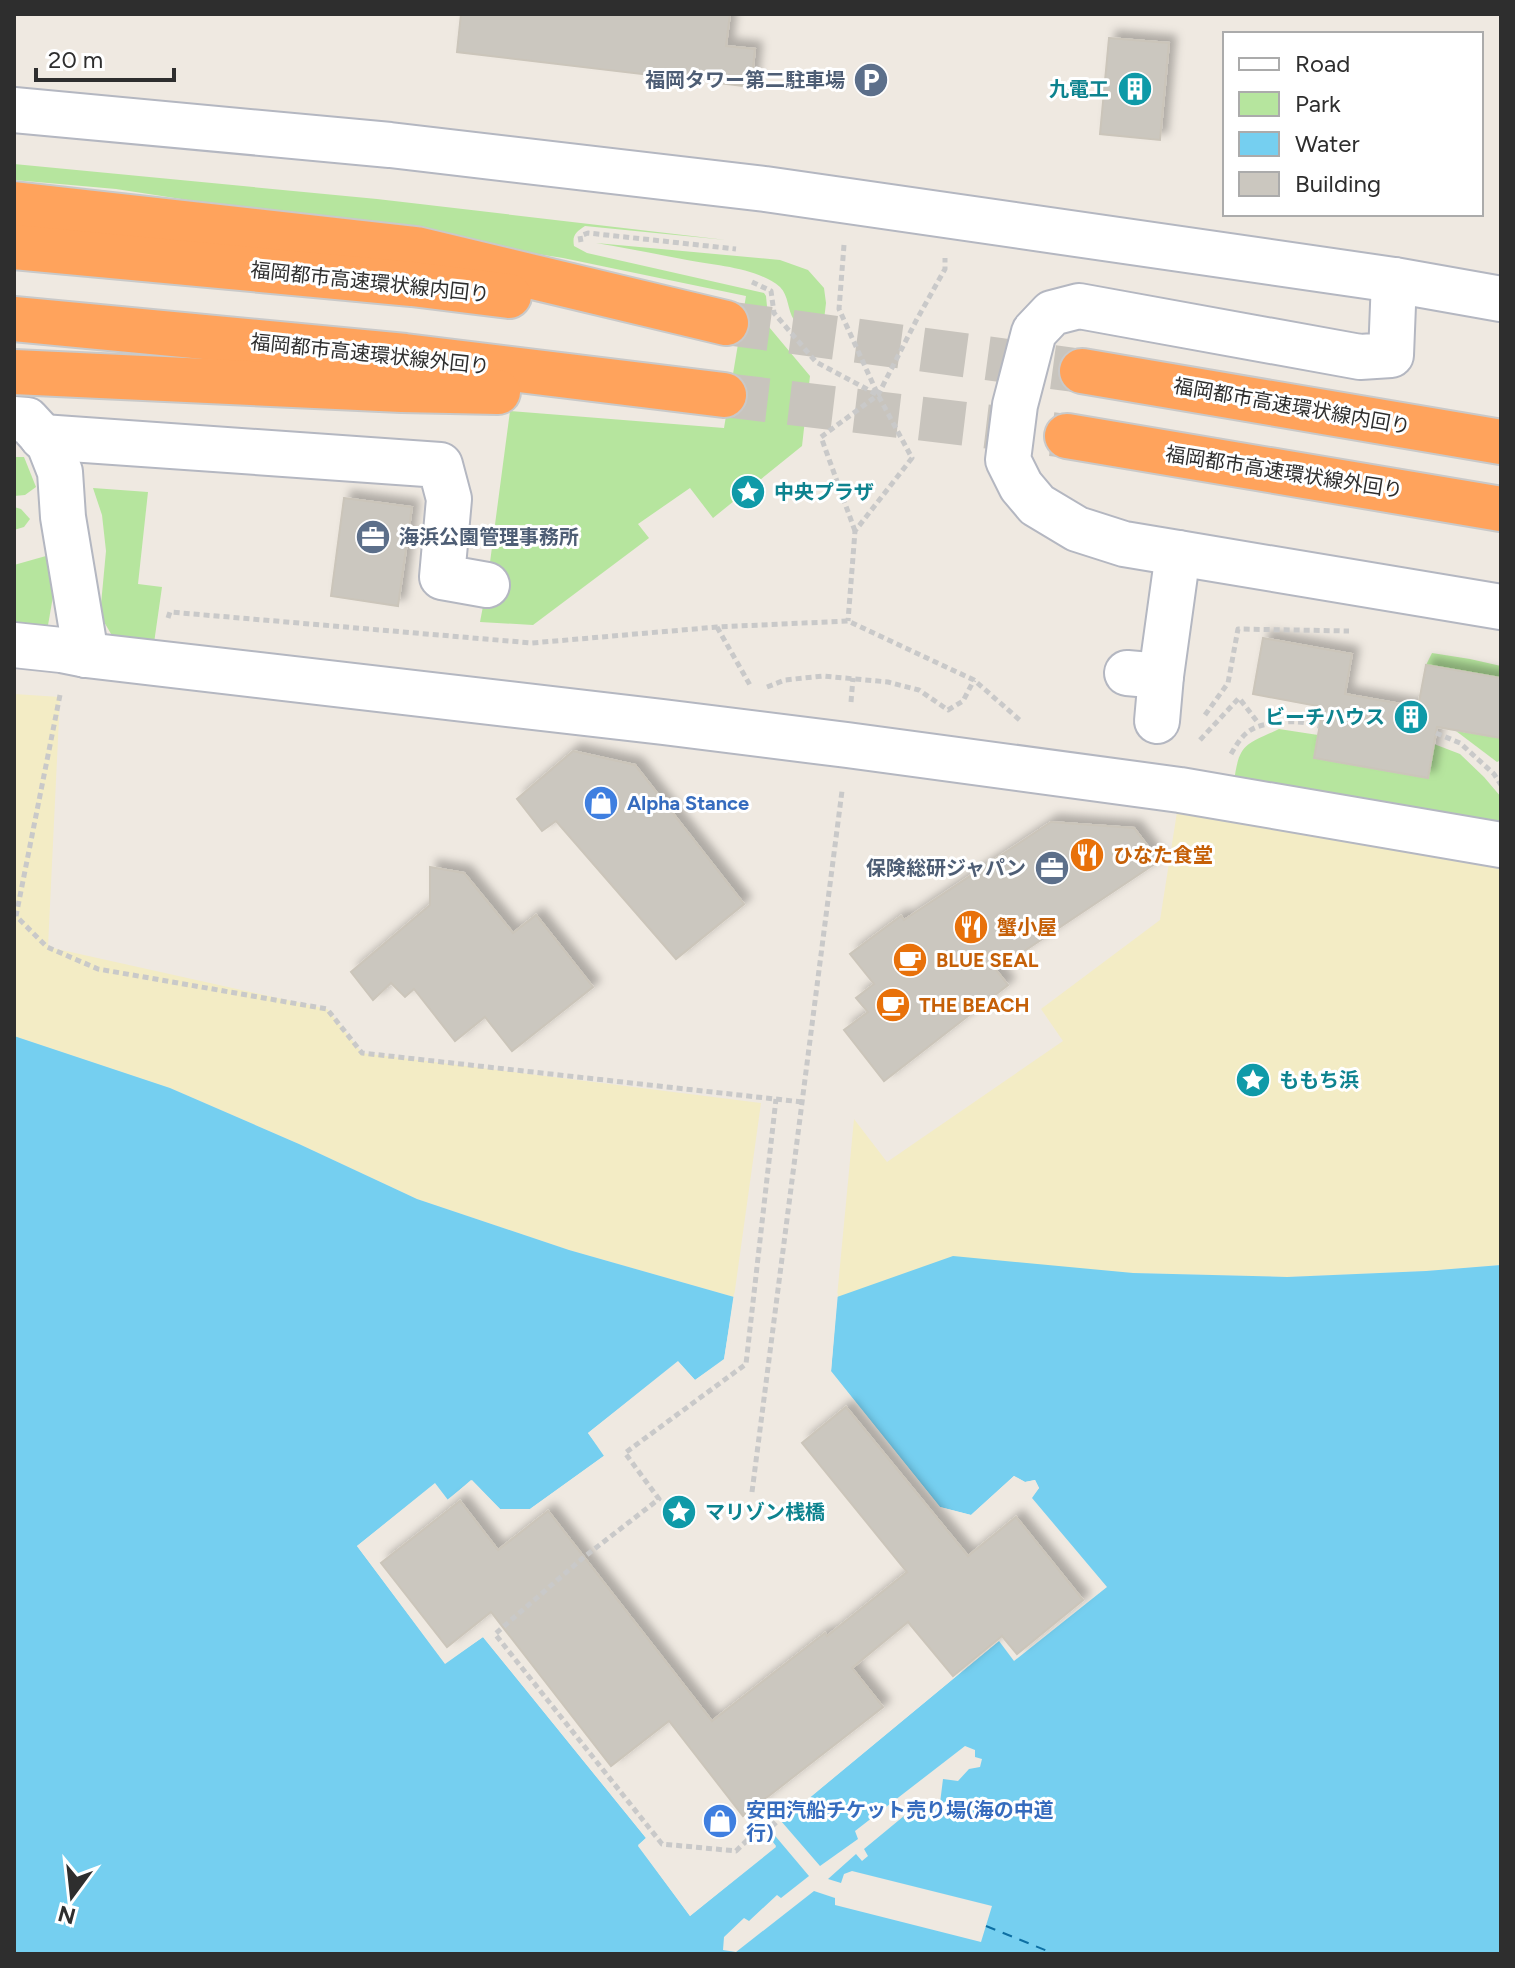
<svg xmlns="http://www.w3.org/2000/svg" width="1515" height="1968" viewBox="0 0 1515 1968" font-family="Figtree,'Noto Sans JP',sans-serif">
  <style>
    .green { fill: #b6e59e }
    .sand { fill: #f3ecc5 }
    .water { fill: #75cff0 }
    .pier { fill: #efe9e1 }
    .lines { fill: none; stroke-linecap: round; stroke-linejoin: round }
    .ferry { stroke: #0d6fa3; stroke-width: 2; stroke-dasharray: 10 8; stroke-linecap: butt }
    .building { fill: #cbc7bf; stroke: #cbc5ba; stroke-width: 2; filter: url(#shadow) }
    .highway-tunnel { stroke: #c8c4bd; stroke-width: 44; stroke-dasharray: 44 22; stroke-linecap: butt }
    .minor-casing { stroke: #b4b7c1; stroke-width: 48 }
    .highway-casing { stroke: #c9c9c9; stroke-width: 48 }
    .path { stroke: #c9c9c9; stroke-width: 5; stroke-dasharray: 6 4; stroke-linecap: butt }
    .minor { stroke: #fff; stroke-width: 44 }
    .highway { stroke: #ffa35c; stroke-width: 44 }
    .labels { text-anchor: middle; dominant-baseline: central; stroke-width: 6; stroke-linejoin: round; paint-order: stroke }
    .service-label { font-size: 20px; font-weight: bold; fill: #4e5e75; stroke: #fff; text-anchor: end }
    .culture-label { font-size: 20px; font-weight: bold; fill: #0d838f; stroke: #fff; text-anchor: start }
    .street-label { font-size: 20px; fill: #2e2e2e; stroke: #fff }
    .shop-label { font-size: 20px; font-weight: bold; fill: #366cbe; stroke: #fff; text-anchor: start }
    .food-label { font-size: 20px; font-weight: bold; fill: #c56008; stroke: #fff; text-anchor: start }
  </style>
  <defs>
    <filter id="shadow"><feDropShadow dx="7" dy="-7" stdDeviation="4" flood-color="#0004"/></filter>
  </defs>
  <rect width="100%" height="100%" fill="#efe9e1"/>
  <g class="green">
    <path d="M 14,164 L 377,199 L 726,240 L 585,226 C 576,232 572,235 574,246 L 587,253 L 764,293 L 766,296 L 769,327 L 810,376 L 802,446 L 713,518 L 690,488 L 638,524 L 649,538 L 533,625 L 480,622 L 487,585 L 510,411 L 724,428 L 746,296 L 563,258 L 116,189 L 14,180 Z"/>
    <path d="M 596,243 L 780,260 L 808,270 L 824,288 L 826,303 L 820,354 C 810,343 800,333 794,320 C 787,309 789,296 780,287 C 758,268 714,265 687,260 C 656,254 626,248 596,243 Z"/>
    <polygon points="14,457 24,457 36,487 25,495 14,496"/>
    <polygon points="93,488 148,492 138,584 162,587 153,650 114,639 100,615 106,551 102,515"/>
    <polygon points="14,507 21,509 30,519 24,527 14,530"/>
    <polygon points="53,554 60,556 47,631 14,630 14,565"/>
    <polygon points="1432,653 1470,659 1501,666 1501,678 1426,665"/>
    <path d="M 1279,729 L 1318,735 L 1314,758 L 1427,778 L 1434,744 L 1460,754 L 1484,777 L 1501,797 L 1501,829 L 1234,782 C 1239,743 1245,745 1279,729 Z"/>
    <polygon points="1456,731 1501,738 1501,760 1497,762"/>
  </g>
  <g class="sand">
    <polygon points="14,694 60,697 48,947 327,1009 362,1053 761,1103 734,1297 569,1250 417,1199 299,1144 170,1088 14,1036"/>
    <polygon points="1177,812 1501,867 1501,1265 1426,1271 1287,1277 1133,1273 837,1297 854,1119 887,1162 1063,1041 1041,1009 1160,920"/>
  </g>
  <polygon class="water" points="14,1036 170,1088 299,1144 417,1199 569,1250 734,1297 724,1359 695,1380 678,1362 588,1433 605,1455 530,1509 500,1509 472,1480 447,1500 435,1484 357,1546 445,1663 483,1637 646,1838 638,1845 690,1916 776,1847 766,1834 1000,1640 1014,1660 1106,1587 1031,1498 1039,1488 1035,1480 1025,1482 1014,1476 971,1515 940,1507 831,1371 837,1297 953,1256 1133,1273 1287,1277 1426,1271 1501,1265 1501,1954 14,1954"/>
  <polygon class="pier" points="734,1293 738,1297 727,1362 696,1384 692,1383 678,1367 593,1434 608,1453 608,1458 533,1512 498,1513 471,1485 448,1504 445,1503 434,1489 363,1547 446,1658 481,1633 486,1634 649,1836 650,1841 643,1846 691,1911 771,1846 763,1836 764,1831 997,1637 1003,1637 1015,1655 1101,1586 1028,1500 1028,1496 1035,1488 1033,1484 1024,1486 1015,1481 972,1519 937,1510 827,1373 833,1297 838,1293 831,1372 940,1507 971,1515 1014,1476 1025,1482 1035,1480 1039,1488 1032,1498 1107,1587 1014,1661 999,1641 781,1821 820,1866 858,1839 855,1831 965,1746 975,1750 975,1757 982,1759 980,1767 969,1769 958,1781 943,1779 940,1803 934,1806 921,1804 917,1805 922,1813 918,1817 910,1811 864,1849 868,1856 862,1861 856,1854 828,1879 841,1883 844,1874 852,1871 992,1906 981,1942 835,1905 835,1898 814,1891 736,1952 723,1950 724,1937 744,1918 749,1921 777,1895 781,1898 809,1876 771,1831 767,1834 776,1846 690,1916 638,1846 646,1838 483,1637 445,1664 357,1546 435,1483 448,1500 471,1480 500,1509 530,1509 604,1456 588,1433 678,1361 695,1380 724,1360"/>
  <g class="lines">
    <polyline class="ferry" points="986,1926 1055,1954"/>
  </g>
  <g class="building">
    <polygon points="461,14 730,14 726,46 755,49 751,87 457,52"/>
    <polygon points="1109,38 1169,43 1160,140 1100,134"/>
    <polygon points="344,498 412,507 398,606 331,596"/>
    <polygon points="1263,638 1352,654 1345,694 1418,707 1426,665 1501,678 1501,738 1437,727 1428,778 1314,758 1323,707 1253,694"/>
    <polygon points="573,751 635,765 744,904 676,959 556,821 542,831 517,799"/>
    <polygon points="1051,822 1134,828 1159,861 996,970 1008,985 884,1081 844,1030 868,1012 856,998 874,984 850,954 901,916 904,920"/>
    <polygon points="430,867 464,873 513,933 536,915 593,987 512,1051 485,1017 455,1041 414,989 405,997 391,983 373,1000 351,972 430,905"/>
    <polygon points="846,1407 968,1556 1016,1517 1083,1600 1017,1654 1002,1636 953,1676 908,1622 852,1668 883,1707 743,1816 669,1721 611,1766 491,1612 447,1647 381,1563 460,1501 498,1550 548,1511 712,1721 825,1633 827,1636 907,1572 802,1443"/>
  </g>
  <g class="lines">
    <g class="highway-tunnel">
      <polyline points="726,323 1082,371"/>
      <polyline points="724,395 1067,436"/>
    </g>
    <g class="minor-casing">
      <g id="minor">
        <polyline points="14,110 390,145 765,189 1394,280 1501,299"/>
        <polyline points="14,419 27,420 49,444 60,472 63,517 86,655"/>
        <polyline points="42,437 440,465 449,499 442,577 487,585"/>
        <polyline points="1178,553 1501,607"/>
        <polyline points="14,645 61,650 86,655 663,722 847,745 1180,790 1501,845"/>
        <polyline points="1127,673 1161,676 1178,553 1124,544 1077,529 1037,505 1021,486 1008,460 1015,405 1034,332 1052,313 1079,306 1360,357 1391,355 1394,280"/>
        <polyline points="1157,721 1161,676"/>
      </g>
    </g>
    <g class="highway-casing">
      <g id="highway">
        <polyline points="14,204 416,249 726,323"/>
        <polyline points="14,247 412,284 509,296"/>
        <polyline points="14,319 405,356 724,395"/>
        <polyline points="1082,371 1501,442"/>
        <polyline points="14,372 402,390 498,392"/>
        <polyline points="1067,436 1501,509"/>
      </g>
    </g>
    <g class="path">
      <polyline points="581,242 580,236 588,233 736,249"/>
      <polyline points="844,245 839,309 878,395 912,458 855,531 848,621"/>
      <polyline points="752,282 771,291 774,313 816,362 878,395"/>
      <polyline points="855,531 821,437 878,395 917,319 945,269 945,258"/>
      <polyline points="168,618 170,612 532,643 717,627 848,621 974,680 1022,722"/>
      <polyline points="717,627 750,685"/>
      <polyline points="767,687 785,680 823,676 888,682 919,690 948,710 963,701 974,680"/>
      <polyline points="60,695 16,916 47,947 98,969 327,1009 362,1053 802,1102"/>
      <polyline points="851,702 853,678"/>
      <polyline points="1205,715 1228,683 1238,629 1349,631"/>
      <polyline points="1436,733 1460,743 1494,774 1501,785"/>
      <polyline points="1200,740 1239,698 1259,724"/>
      <path d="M 1231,754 C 1243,733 1250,726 1275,723 C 1294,721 1300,721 1319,726"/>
      <polyline points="752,1492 842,791"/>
      <polyline points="776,1826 769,1819 736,1851 662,1844 495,1634 584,1557 659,1499 625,1453 746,1364 776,1099"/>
    </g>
    <use href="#minor" class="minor"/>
    <use href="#highway" class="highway"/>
  </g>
  <defs>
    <g id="parking-disc" transform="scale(1.8)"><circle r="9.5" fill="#5c6f8a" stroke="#fff"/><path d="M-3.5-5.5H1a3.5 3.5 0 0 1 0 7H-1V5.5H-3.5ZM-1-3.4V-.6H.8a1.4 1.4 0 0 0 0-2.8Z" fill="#fff"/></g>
    <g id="building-disc" transform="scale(1.8)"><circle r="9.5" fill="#0f9aa8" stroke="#fff"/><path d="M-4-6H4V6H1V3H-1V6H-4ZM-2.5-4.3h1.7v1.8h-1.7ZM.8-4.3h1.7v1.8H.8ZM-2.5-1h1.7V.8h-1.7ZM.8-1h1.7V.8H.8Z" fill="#fff"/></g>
    <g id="sight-disc" transform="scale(1.8)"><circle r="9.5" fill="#0f9aa8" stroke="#fff"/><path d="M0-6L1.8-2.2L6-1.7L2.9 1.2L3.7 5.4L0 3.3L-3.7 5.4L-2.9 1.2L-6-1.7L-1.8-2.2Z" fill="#fff"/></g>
    <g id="office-disc" transform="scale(1.8)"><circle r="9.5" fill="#5c6f8a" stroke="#fff"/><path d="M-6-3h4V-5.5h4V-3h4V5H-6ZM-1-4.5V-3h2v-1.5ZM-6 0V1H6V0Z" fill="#fff"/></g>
    <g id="shop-disc" transform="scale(1.8)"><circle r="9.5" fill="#3f7fe0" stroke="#fff"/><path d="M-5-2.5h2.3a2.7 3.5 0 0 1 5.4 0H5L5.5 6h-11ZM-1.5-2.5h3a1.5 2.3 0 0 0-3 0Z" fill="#fff"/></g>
    <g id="restaurant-disc" transform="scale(1.8)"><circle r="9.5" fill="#e8710a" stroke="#fff"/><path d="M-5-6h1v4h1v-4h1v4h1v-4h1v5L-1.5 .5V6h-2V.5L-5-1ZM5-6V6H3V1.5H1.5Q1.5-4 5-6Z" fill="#fff"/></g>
    <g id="cafe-disc" transform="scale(1.8)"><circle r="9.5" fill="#e8710a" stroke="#fff"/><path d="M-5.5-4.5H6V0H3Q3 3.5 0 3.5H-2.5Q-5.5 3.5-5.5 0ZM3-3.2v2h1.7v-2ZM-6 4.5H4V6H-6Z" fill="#fff"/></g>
  </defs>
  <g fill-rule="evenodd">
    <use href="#parking-disc" x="871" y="80"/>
    <use href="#building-disc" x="1135" y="89"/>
    <use href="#sight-disc" x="748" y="492"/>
    <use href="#office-disc" x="373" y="537"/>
    <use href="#building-disc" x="1411" y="717"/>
    <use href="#shop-disc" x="601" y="803"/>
    <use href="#restaurant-disc" x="1087" y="855"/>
    <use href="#office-disc" x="1052" y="868"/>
    <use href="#restaurant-disc" x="971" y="927"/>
    <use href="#cafe-disc" x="910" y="960"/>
    <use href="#cafe-disc" x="893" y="1005"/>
    <use href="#sight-disc" x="1253" y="1080"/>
    <use href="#sight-disc" x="679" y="1512"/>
    <use href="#shop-disc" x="720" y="1821"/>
  </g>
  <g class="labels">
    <g class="service-label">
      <text x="845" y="80">福岡タワー第二駐車場</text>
      <text x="399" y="537" text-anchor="start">海浜公園管理事務所</text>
      <text x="1026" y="868">保険総研ジャパン</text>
    </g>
    <g class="culture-label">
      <text x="1109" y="89" text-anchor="end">九電工</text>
      <text x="774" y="492">中央プラザ</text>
      <text x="1385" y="717" text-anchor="end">ビーチハウス</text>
      <text x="1279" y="1080">ももち浜</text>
      <text x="705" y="1512">マリゾン桟橋</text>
    </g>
    <g class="street-label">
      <text transform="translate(370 282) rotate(6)">福岡都市高速環状線内回り</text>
      <text transform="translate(370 354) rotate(6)">福岡都市高速環状線外回り</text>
      <text transform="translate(1292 406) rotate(10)">福岡都市高速環状線内回り</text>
      <text transform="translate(1284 472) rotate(9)">福岡都市高速環状線外回り</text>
    </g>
    <g class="shop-label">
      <text x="627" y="803">Alpha Stance</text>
      <text x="746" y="1810">安田汽船チケット売り場(海の中道<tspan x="746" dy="23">行)</tspan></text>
    </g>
    <g class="food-label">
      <text x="1113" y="855">ひなた食堂</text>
      <text x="997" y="927">蟹小屋</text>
      <text x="936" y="960">BLUE SEAL</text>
      <text x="919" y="1005">THE BEACH</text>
    </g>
  </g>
  <rect width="1515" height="1968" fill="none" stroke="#2e2e2e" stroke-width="32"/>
  <rect x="1223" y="32" width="260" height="184" fill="#ffffff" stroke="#ababab" stroke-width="2"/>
  <rect x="1239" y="58" width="40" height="12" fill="#ffffff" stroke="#ababab" stroke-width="2"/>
  <text x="1295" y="72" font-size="24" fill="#2e2e2e">Road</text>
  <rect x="1239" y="92" width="40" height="24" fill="#b6e59e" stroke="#ababab" stroke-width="2"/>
  <text x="1295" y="112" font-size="24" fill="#2e2e2e">Park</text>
  <rect x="1239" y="132" width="40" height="24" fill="#75cff0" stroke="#ababab" stroke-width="2"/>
  <text x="1295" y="152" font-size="24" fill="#2e2e2e">Water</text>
  <rect x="1239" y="172" width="40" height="24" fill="#cbc7bf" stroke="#ababab" stroke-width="2"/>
  <text x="1295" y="192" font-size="24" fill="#2e2e2e">Building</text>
  <g transform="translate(72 1896) rotate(195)" stroke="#ffffff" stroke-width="6" paint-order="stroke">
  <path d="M0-6L14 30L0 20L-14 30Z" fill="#2e2e2e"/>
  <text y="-12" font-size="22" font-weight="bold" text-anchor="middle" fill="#2e2e2e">N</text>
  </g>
  <path d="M36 68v12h138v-12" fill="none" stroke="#2e2e2e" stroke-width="4"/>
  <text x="48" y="68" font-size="24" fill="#2e2e2e" stroke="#ffffff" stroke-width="6" paint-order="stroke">20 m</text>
</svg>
